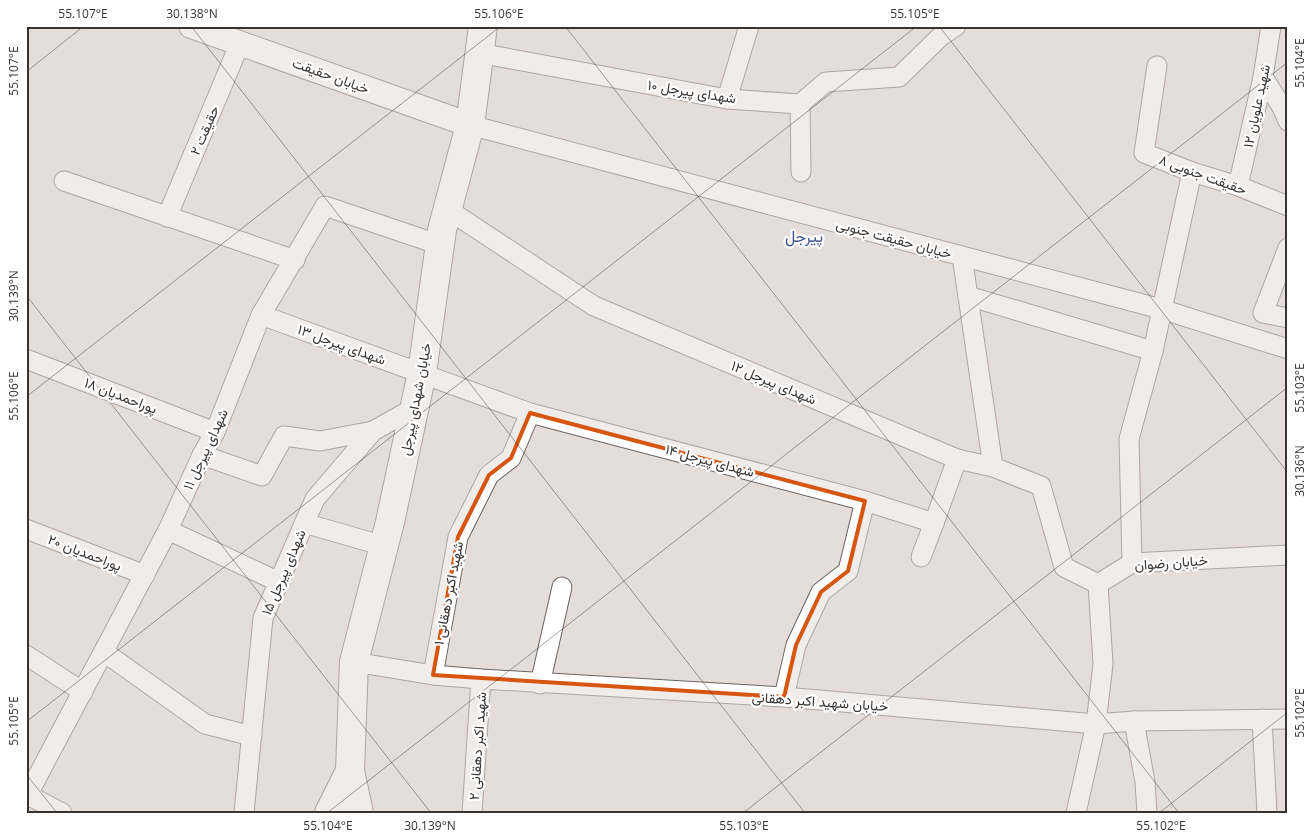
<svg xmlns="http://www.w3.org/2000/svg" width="1314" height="839" viewBox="0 0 1314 839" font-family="'Open Sans',Vazirmatn,sans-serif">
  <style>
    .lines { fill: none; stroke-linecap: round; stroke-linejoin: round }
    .minor-casing { stroke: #6b6562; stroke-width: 21 }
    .tertiary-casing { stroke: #6b6562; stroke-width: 26 }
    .secondary-casing { stroke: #6b6562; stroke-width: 30 }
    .minor { stroke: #fff; stroke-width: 19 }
    .tertiary { stroke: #fff; stroke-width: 24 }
    .secondary { stroke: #fff; stroke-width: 28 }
    .marked { fill: none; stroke: #d65510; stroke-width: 4; stroke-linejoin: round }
    .ticks { fill: none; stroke: #373432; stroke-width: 1; stroke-opacity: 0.45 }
    .labels { text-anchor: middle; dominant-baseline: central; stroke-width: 4.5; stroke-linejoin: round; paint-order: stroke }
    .street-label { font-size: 14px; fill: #373432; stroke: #fff }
    .quarter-label { font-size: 16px; fill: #37528c; stroke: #fff }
    .neatline { fill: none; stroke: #373432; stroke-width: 2 }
    .ticks-label { font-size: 12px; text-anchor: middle; fill: #373432 }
  </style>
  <rect width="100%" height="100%" fill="#e4ddd9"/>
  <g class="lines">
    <g class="minor-casing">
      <g id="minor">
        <polyline points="479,53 727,99 800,104 826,82 899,77 941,36 956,26"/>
        <polyline points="1157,66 1144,153 1192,172 1238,186 1288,206"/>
        <polyline points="1263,77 1282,107 1288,121"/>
        <polyline points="727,99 749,26"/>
        <polyline points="800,104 801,172"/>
        <polyline points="470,125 1161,309 1288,349"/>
        <polyline points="64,181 295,260"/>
        <polyline points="1238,186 1263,77 1271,26"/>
        <polyline points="447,209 594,306 957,459 993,467 1041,486 1064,567 1098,584 1132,563 1288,555"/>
        <polyline points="167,217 240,43"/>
        <polyline points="1288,248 1263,313 1288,318"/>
        <polyline points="962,256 993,467"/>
        <polyline points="968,296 1153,351"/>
        <polyline points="261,315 530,413 865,501 934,523 957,459"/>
        <polyline points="26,359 215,432"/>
        <polyline points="202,455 262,476 284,436 320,441 373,431"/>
        <polyline points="304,523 384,546"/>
        <polyline points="26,529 145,575"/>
        <polyline points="168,530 279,582"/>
        <polyline points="921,557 934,523"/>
        <polyline points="1132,563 1129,439 1153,351 1192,172"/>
        <polyline points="104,652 205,724 252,736"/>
        <polyline points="26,655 83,692"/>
        <polyline points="354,662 433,675 481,679 784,697 1096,724 1134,721 1288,719"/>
        <polyline points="433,675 458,537 489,475 511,458 530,413"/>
        <polyline points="540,684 562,587"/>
        <polyline points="784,697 796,645 821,592 848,571 865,501"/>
        <polyline points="1262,719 1267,813"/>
        <polyline points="1134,721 1145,782 1147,813"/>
        <polyline points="28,795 62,813"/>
        <polyline points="26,798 168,530 202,455 215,432 261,315 325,206 440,245"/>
        <polyline points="244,813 263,618 315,499 373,431 414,408"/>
        <polyline points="472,813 481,679"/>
        <polyline points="1076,813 1096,724 1103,664 1098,584"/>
      </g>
    </g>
    <g class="tertiary-casing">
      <polyline id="tertiary" points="191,26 470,125"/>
    </g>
    <g class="secondary-casing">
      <g id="secondary">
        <polyline points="329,813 350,771"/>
        <polyline points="359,813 350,771 354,662 390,522 422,373 442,230 470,125 483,26"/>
      </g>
    </g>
    <use href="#minor" class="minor"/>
    <use href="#tertiary" class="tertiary"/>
    <use href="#secondary" class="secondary"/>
  </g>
  <path d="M0 0H1314V839H0ZM 530,413 L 865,501 L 848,571 L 821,592 L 796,645 L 784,697 L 433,675 L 458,537 L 489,475 L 511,458 Z" fill="#e4ddd9" fill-opacity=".55" fill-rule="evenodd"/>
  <path class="marked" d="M 530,413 L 865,501 L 848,571 L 821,592 L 796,645 L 784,697 L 433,675 L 458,537 L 489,475 L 511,458 Z"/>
  <path class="ticks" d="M 191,26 L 805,813M 565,26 L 1179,813M 939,26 L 1288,473M 26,72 L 84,26M 26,295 L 431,813M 26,397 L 501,26M 26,722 L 917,26M 26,774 L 57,813M 327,813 L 1288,62M 743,813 L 1288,387M 1159,813 L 1288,712"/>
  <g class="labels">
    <g class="street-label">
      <text transform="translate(331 75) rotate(20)">خیابان حقیقت</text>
      <text transform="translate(692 91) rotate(9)">شهدای پیرجل ۱۰</text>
      <text transform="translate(1256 106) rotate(-78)">شهید علویان ۱۲</text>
      <text transform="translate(204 130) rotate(-67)">حقیقت ۲</text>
      <text transform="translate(1203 174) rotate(20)">حقیقت جنوبی ۸</text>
      <text transform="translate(894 238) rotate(15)">خیابان حقیقت جنوبی</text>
      <text transform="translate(342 344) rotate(20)">شهدای پیرجل ۱۳</text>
      <text transform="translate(774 382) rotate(23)">شهدای پیرجل ۱۲</text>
      <text transform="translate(121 395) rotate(21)">پوراحمدیان ۱۸</text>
      <text transform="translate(415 399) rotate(-79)">خیابان شهدای پیرجل</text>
      <text transform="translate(205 449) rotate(-65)">شهدای پیرجل ۱۱</text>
      <text transform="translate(710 460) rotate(15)">شهدای پیرجل ۱۴</text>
      <text transform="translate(85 552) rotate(21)">پوراحمدیان ۲۰</text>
      <text transform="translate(1171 562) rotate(-4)">خیابان رضوان</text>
      <text transform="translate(283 572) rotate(-67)">شهدای پیرجل ۱۵</text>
      <text transform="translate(448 593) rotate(-79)">شهید اکبر دهقانی ۱</text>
      <text transform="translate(820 701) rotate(4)">خیابان شهید اکبر دهقانی</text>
      <text transform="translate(477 746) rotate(-86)">شهید اکبر دهقانی ۲</text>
    </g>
    <g class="quarter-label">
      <text x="804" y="236">پیرجل</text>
    </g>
  </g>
  <rect width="1314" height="839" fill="none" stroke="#ffffff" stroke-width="55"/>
  <rect x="28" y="28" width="1258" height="784" class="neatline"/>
  <g class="ticks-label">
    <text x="83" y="18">55.107°E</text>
    <text x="192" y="18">30.138°N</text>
    <text x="499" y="18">55.106°E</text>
    <text x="915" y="18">55.105°E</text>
    <text transform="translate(1300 63) rotate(-90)" y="4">55.104°E</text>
    <text transform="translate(14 71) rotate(-90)" y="4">55.107°E</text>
    <text transform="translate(14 296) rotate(-90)" y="4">30.139°N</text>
    <text transform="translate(1300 388) rotate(-90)" y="4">55.103°E</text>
    <text transform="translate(14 396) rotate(-90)" y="4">55.106°E</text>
    <text transform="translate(1300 471) rotate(-90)" y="4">30.136°N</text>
    <text transform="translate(1300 713) rotate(-90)" y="4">55.102°E</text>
    <text transform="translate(14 721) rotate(-90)" y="4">55.105°E</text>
    <text x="328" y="830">55.104°E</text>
    <text x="430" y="830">30.139°N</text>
    <text x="744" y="830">55.103°E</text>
    <text x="1161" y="830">55.102°E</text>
  </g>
</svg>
